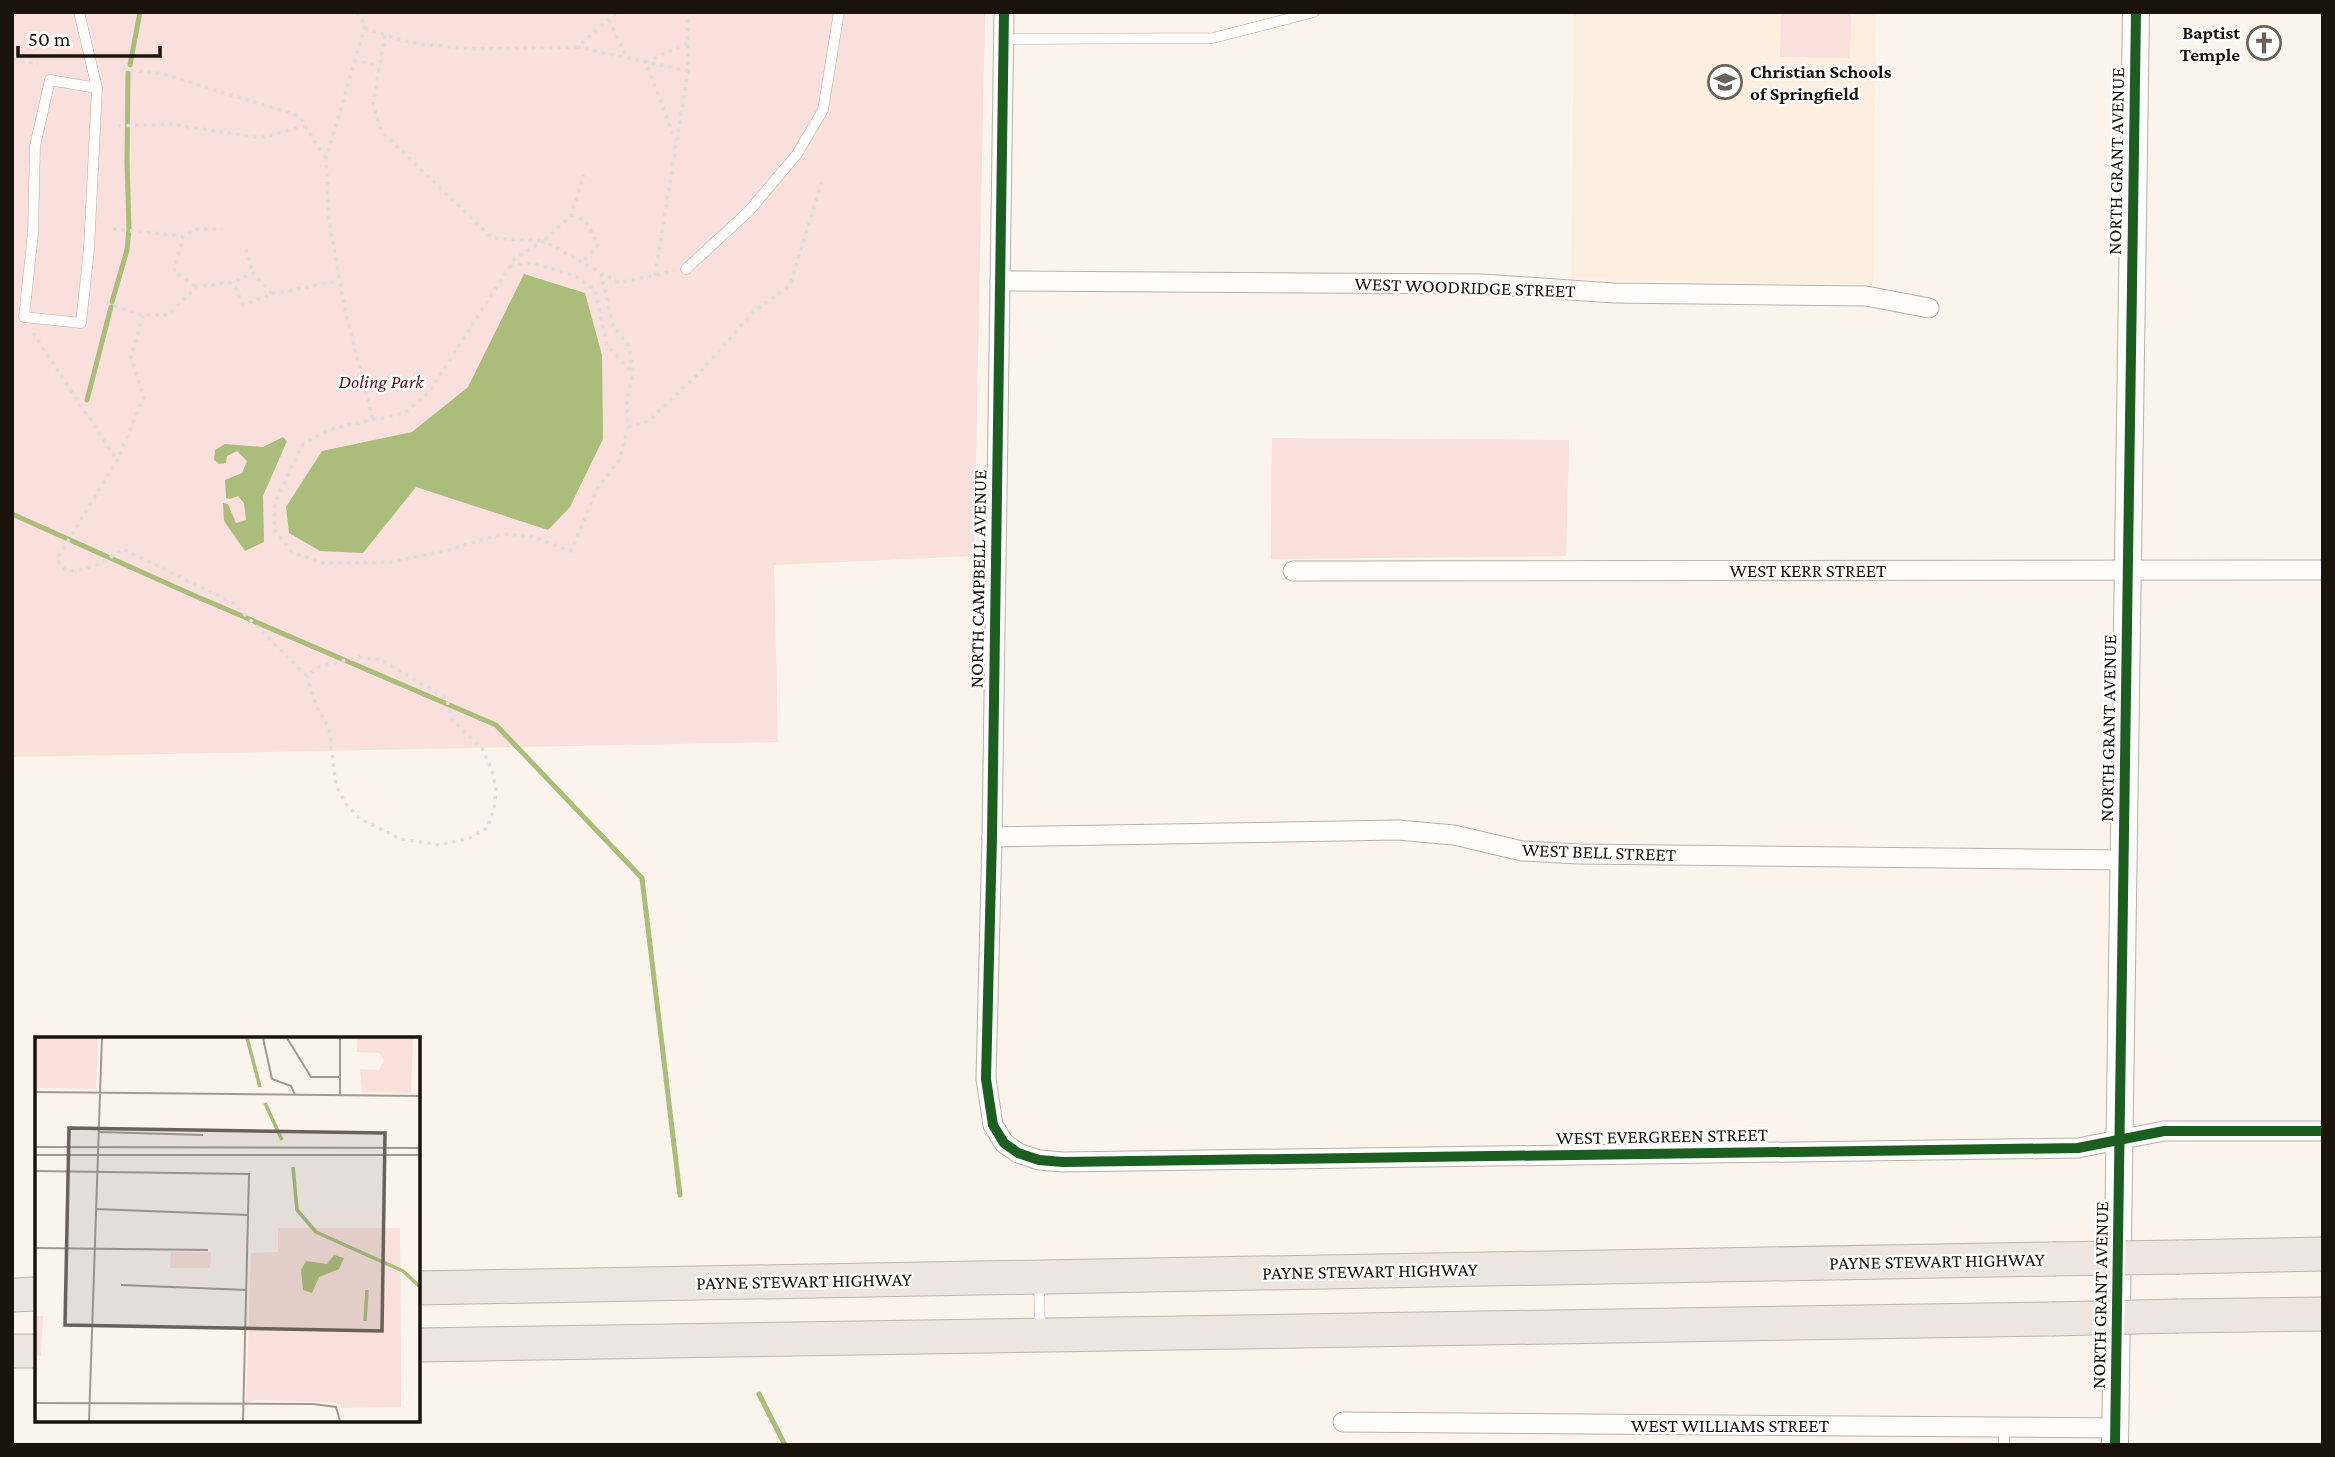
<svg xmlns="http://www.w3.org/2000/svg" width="2335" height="1457" viewBox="0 0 2335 1457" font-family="'Crimson Pro',serif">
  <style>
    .built { fill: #fcefe0 }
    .green { fill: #f9e0dc }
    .water { fill: #aabd7a }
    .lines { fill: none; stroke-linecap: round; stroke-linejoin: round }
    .stream { stroke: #aabd7a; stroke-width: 5 }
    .service-casing { stroke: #b7b1aa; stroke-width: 11 }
    .minor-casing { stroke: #b7b1aa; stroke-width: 21 }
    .secondary-casing { stroke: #b7b1aa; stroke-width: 28 }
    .motorway-casing { stroke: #bfb3aa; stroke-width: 35 }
    .path { stroke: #e0dedb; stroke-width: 3.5; stroke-dasharray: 3.5 5; stroke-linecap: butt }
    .service { stroke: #fefdfc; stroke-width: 10 }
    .minor { stroke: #fefdfc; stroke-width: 19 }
    .secondary { stroke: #fefdfc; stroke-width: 26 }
    .motorway { stroke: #ede5df; stroke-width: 33 }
    .motorway-bridge-casing { stroke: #bfb3aa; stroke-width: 35; stroke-linecap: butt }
    .motorway-bridge { stroke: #ede5df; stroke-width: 33 }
    .cycleway-casing { stroke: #fff; stroke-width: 15 }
    .cycleway { stroke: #1b5e20; stroke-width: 10 }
    .labels { text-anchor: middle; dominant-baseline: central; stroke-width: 5; stroke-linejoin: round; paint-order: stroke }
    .poi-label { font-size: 19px; font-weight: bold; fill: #19130c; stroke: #fff; text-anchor: end }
    .street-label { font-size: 19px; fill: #19130c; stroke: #fff }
    .park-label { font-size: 19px; font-style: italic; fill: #640717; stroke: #fff }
    .inset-river { fill: none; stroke: #aabd7a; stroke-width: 3.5 }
    .inset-road { fill: none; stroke: #a09a93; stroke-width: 2 }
    .view { fill: #68625b; fill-opacity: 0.15; stroke: #68625b; stroke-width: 3.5 }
    .inset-edge { fill: none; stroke: #19130c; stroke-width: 3.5 }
  </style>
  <rect width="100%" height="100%" fill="#faf4ed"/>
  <polygon class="built" points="1574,12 1876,12 1873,285 1571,279"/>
  <g class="green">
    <polygon points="12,12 985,12 974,556 774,565 778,742 12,757"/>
    <polygon points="1781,12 1851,12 1850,58 1780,57"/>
    <polygon points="1272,438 1569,440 1566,556 1271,559"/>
  </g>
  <g class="water">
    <polygon points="524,274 585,293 602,355 603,439 570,507 548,530 416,487 363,553 320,551 289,533 286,507 322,451 412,432 468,387"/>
    <polygon points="283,437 287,441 263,496 264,542 245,551 224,521 223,503 228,504 236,523 246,520 244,503 238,496 230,499 226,498 225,480 242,473 247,461 237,451 227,456 226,463 219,464 214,460 215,450 225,444 263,447"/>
  </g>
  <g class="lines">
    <g class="stream">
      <polyline points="130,65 140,12"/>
      <polyline points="112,302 127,250 129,229 127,161 128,73"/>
      <polyline points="87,400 111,307"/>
      <polyline points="12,514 193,595 496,725 642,878 680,1195"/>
      <polyline points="759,1394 785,1445"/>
    </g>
    <g class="service-casing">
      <g id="service">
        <polyline points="79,12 97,88 89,249 81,323 24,317 33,233 35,146 50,80 97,88"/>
        <polyline points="1004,39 1213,38 1314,12"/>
        <polyline points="686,269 749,211 797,154 823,110 839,12"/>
        <polyline points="1039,1283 1040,1331"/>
        <polyline points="2004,1445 2004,1427"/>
      </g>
    </g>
    <g class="minor-casing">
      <g id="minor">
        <polyline points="1004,12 992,837 986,1079 993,1125 1004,1143 1018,1153 1039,1160 1063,1162 2078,1148 2164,1131 2323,1131"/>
        <polyline points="1000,281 1483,284 1613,293 1866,296 1929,308"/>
        <polyline points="1293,571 2323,570"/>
        <polyline points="992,837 1398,830 1454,835 1522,851 1578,854 2124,860"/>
        <polyline points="1343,1422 2116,1428"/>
      </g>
    </g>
    <g class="secondary-casing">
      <polyline id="secondary" points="2115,1445 2136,12"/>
    </g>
    <g class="motorway-casing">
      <g id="motorway">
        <polyline points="2179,1257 2323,1254"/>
        <polyline points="418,1288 2053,1259"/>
        <polyline points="12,1295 37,1294"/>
        <polyline points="2178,1316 2323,1314"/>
        <polyline points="418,1345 2052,1319"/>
        <polyline points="12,1351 37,1351"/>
      </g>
    </g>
    <g class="path">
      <polyline points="357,12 367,29 412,43 474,49 577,47 617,12"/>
      <polyline points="609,20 627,58"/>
      <polyline points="365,26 326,159 329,220 344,305 373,421"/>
      <polyline points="385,35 373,104 381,131 492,238 544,241 571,215 584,175"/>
      <polyline points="577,47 688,71"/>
      <polyline points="12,59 38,64"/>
      <polyline points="354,60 380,66"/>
      <polyline points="122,69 164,74 299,116 326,159"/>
      <polyline points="118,126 170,124 260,138 305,126"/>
      <polyline points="676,142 646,62 687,43"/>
      <polyline points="571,215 586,221 598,245 582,262"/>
      <polyline points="113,229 183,236"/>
      <polyline points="246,249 253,273"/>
      <polyline points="510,266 532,263 576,276 595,290 607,345 631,371"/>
      <polyline points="601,273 613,326 629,346 633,373 627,400 628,427 619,460 597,489 571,551 530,536 501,534 446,551 390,562 322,563 292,552 274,529 275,502 303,444 330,429 405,413 430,391 515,258 544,241 619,283 674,271"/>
      <polyline points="655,275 688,71 687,12"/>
      <polyline points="195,286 174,272 183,236 198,229 222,229"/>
      <polyline points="272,294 338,281"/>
      <polyline points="106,303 143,315 168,315 196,287 233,282 253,273 272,294 243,305 233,282"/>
      <path d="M 143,315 L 131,357 L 144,397 L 117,460 L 57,559 L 65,570 C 88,573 105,561 123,549 L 233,603 L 307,676 L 319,667 L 359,657 L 381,660 L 447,699 L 451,718 L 462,730 L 482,748 L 491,768 L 496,788 L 494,809 L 487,828 L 470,838 L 440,845 L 401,839 L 360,819 L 347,805 L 336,786 L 329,729 L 317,707 L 307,676"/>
      <polyline points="33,333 117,460"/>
      <polyline points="628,427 649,421 704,368 753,312 790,285 822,181"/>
    </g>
    <use href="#service" class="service"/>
    <use href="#minor" class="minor"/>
    <use href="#secondary" class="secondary"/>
    <use href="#motorway" class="motorway"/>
    <g class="motorway-bridge-casing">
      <g id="motorway-bridge">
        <polyline points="2053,1259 2179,1257"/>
        <polyline points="2052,1319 2178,1316"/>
      </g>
    </g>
    <use href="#motorway-bridge" class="motorway-bridge"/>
    <g class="cycleway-casing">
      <g id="cycleway">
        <polyline points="1004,12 992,837 986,1079 993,1125 1004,1143 1018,1153 1039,1160 1063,1162 2078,1148 2164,1131 2323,1131"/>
        <polyline points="2115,1445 2136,12"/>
      </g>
    </g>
    <use href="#cycleway" class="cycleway"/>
  </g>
  <defs>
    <g id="church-ring" transform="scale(1.75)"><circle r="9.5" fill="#fff" stroke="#68625b" stroke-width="1.5"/><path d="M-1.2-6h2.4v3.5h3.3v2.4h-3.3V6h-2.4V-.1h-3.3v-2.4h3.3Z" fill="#68625b"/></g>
    <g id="school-ring" transform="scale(1.75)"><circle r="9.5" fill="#fff" stroke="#68625b" stroke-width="1.5"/><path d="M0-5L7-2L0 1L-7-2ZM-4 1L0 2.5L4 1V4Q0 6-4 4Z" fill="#68625b"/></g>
  </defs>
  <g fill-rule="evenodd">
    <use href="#church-ring" x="2264" y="43"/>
    <use href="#school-ring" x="1725" y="82"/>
  </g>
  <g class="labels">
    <g class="poi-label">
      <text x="2240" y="32">Baptist<tspan x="2240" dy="22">Temple</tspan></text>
      <text x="1750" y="71" text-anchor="start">Christian Schools<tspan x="1750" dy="22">of Springfield</tspan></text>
    </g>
    <g class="street-label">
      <text transform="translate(2116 161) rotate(-89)">NORTH GRANT AVENUE</text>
      <text transform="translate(1465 287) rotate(2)">WEST WOODRIDGE STREET</text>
      <text x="1808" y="570">WEST KERR STREET</text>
      <text transform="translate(978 579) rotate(-89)">NORTH CAMPBELL AVENUE</text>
      <text transform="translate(2108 728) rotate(-89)">NORTH GRANT AVENUE</text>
      <text transform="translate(1599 852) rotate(2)">WEST BELL STREET</text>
      <text transform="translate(1662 1136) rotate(-1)">WEST EVERGREEN STREET</text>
      <text transform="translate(1937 1261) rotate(-1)">PAYNE STEWART HIGHWAY</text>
      <text transform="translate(1370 1271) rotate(-1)">PAYNE STEWART HIGHWAY</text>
      <text transform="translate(804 1281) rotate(-1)">PAYNE STEWART HIGHWAY</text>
      <text transform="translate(2100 1295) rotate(-89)">NORTH GRANT AVENUE</text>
      <text x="1730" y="1425">WEST WILLIAMS STREET</text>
    </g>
    <g class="park-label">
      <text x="381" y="381">Doling Park</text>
    </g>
  </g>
  <g transform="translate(35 1037)">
    <rect width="385" height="385" fill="#faf4ed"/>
    <path d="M 0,1 L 63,1 L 61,52 L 0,51 ZM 322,1 L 378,1 L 376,56 L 327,55 L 325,32 L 344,33 L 349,23 L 344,16 L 322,15 ZM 243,191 L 365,191 L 366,370 L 308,371 L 302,366 L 221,363 L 211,366 L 216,216 L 243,215 ZM 136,215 L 176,215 L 175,231 L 135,231 ZM 0,279 L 8,279 L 6,319 L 0,318 Z" fill="#f9e0dc"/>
    <path d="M 299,218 L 309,221 L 304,232 L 284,240 L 277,256 L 268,253 L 266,233 L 271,224 L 292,227 Z" fill="#aabd7a"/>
    <path class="inset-river" d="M 212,1 L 225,50M 230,66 L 247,103M 258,130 L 262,173 L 281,195 L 368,234 L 385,250M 330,284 L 332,253"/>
    <path class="inset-road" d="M 228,1 L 237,42 L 256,49 L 260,58M 252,1 L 276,40 L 305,40M 0,55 L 385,59M 65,56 L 67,1M 305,59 L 305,1M 64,95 L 168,98M 0,110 L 385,111M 0,118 L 385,118M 0,134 L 214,137 L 208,384M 61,172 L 214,178M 0,211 L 173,213M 86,248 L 212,253M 0,366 L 278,367 L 301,370 L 305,384M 54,384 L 65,57"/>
    <path class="view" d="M 34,91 L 350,96 L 347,294 L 30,288 Z"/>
    <rect width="385" height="385" class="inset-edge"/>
  </g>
  <rect width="2335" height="1457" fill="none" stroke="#19130c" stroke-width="28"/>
  <path d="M18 46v10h142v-10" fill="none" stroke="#19130c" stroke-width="3.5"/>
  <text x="28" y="46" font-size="21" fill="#19130c" stroke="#ffffff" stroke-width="5" paint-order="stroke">50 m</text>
</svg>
